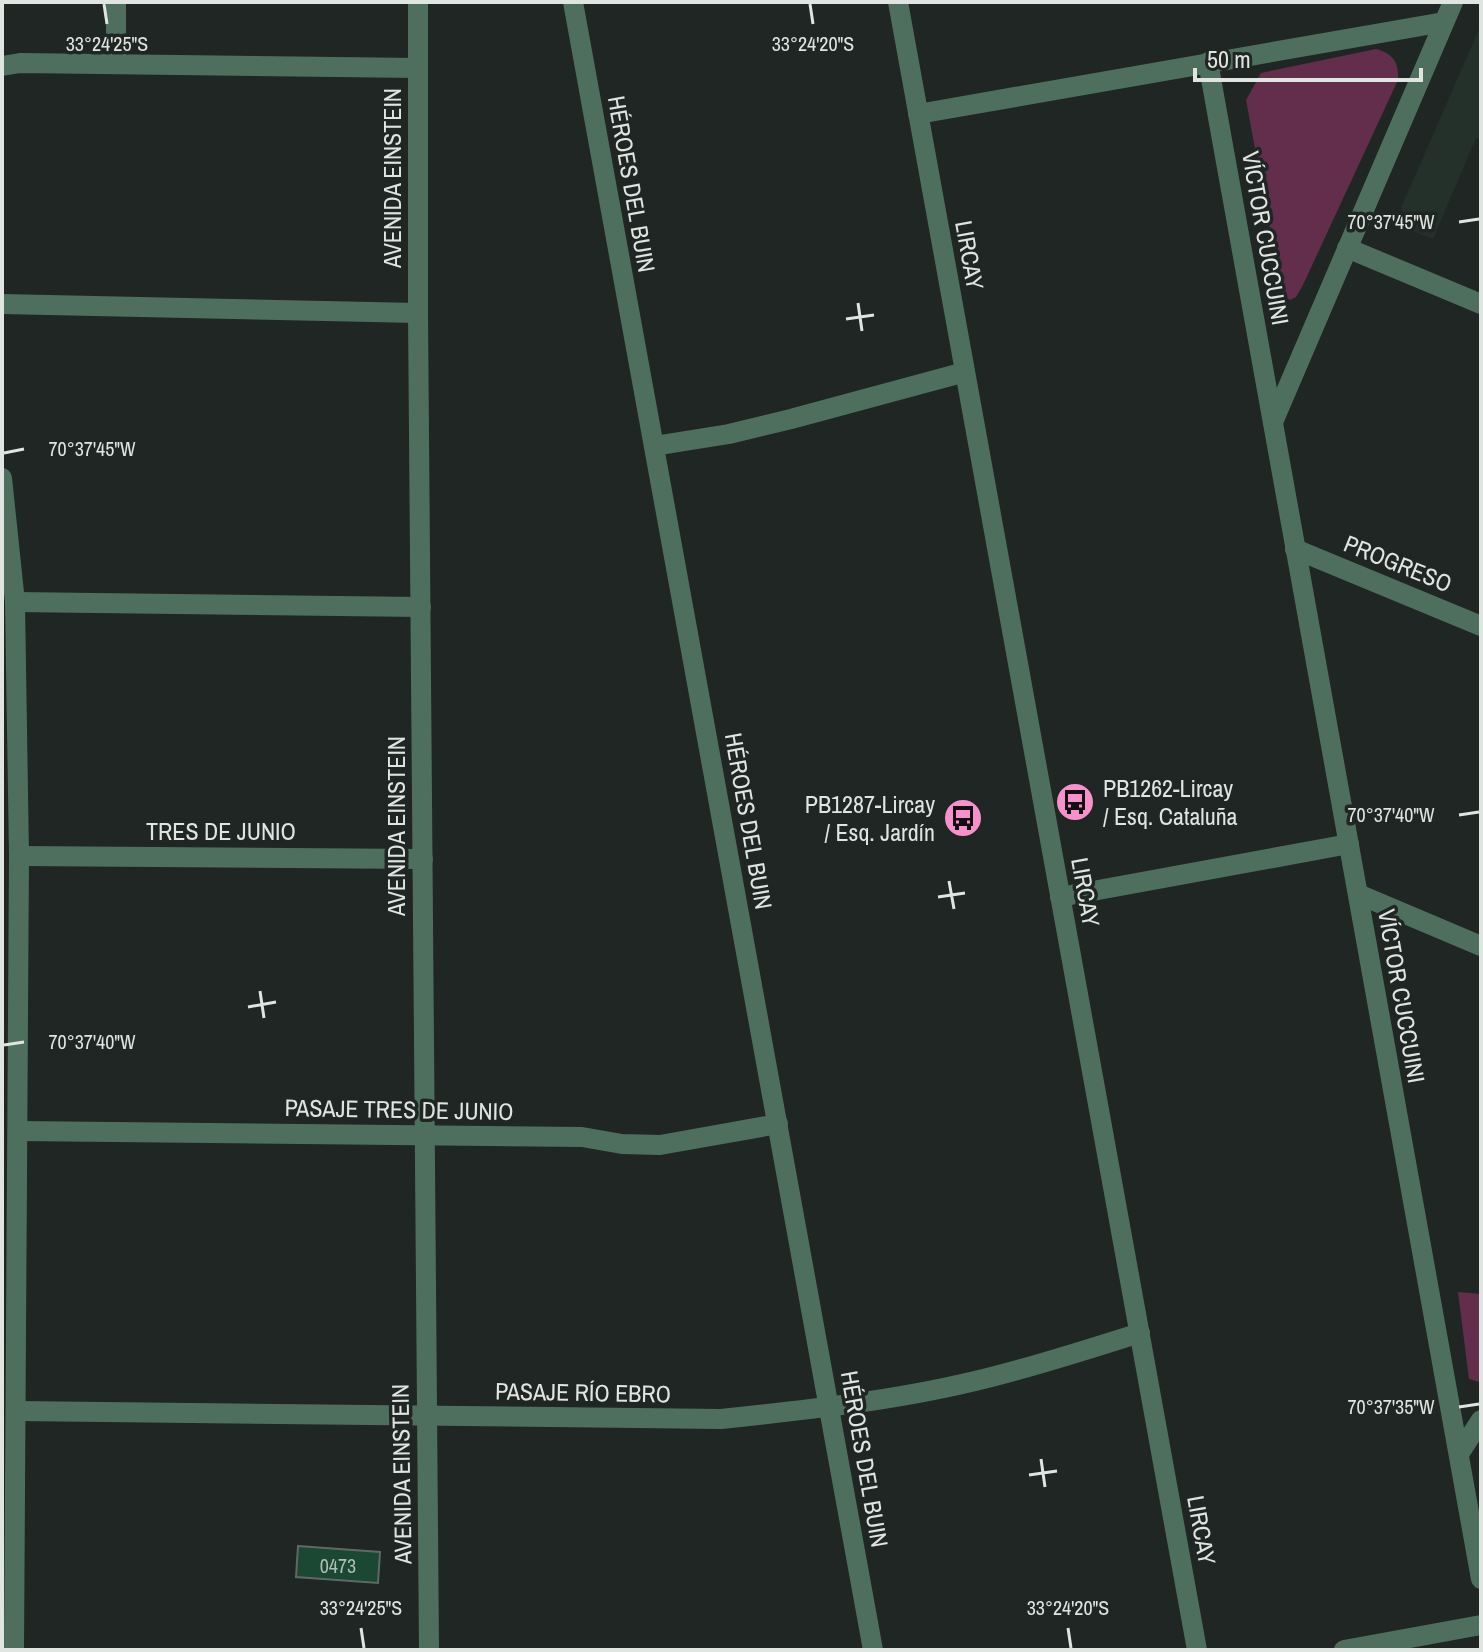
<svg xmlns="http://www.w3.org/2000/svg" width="1483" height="1652" viewBox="0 0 1483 1652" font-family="'Archivo Narrow',sans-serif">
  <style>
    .built { fill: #24312a }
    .green { fill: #622e4c }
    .building { fill: #1b4833; stroke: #606864; stroke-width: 2 }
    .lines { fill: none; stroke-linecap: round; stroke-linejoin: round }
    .minor { stroke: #4e6f5e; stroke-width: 20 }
    .ticks { fill: none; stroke: #e0e5e2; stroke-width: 3 }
    .labels { text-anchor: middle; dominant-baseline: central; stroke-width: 7; stroke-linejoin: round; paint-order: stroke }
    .number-label { font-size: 20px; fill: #afbeb6 }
    .street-label { font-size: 24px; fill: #e0e5e2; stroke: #202623 }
    .poi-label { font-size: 24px; fill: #e0e5e2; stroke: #202623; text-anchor: start }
    .ticks-label { font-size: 20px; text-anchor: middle; fill: #e0e5e2; stroke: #202623; stroke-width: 7; stroke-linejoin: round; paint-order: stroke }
  </style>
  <rect width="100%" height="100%" fill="#202623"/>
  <polygon class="built" points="1481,25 1481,140 1476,138 1433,239 1406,228 1401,208"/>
  <g class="green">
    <path d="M 1376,49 C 1393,53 1399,63 1398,80 L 1302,287 L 1296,297 L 1290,300 L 1282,295 L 1246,100 L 1261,73 Z"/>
    <polygon points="1458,1292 1481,1294 1481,1378 1479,1382 1469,1379"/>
  </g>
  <polygon class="building" points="298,1546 380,1552 378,1583 296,1577"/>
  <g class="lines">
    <g class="minor">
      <polyline points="418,2 418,313 429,1650"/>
      <polyline points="573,2 873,1650"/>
      <polyline points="898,2 1197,1650"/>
      <polyline points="1208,62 1481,1579"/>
      <polyline points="116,64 116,2"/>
      <polyline points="2,66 20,63 418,68"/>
      <polyline points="918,114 1444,22"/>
      <polyline points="1347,248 1481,304"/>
      <polyline points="2,304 418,313"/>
      <polyline points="1273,422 1453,2"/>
      <polyline points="654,446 729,434 791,419 965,372"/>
      <polyline points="2,478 15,602 19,856 14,1650"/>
      <polyline points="1295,549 1481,626"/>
      <polyline points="15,602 421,607"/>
      <polyline points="19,856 423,859"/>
      <polyline points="1358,894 1481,946"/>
      <polyline points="1060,897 1349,844"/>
      <polyline points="18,1131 582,1137 622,1144 660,1145 778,1124"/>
      <path d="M 16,1411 L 721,1419 C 806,1410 892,1401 975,1381 C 1031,1368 1085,1350 1140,1333"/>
      <polyline points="1459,1454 1481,1420"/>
      <polyline points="1344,1650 1481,1625"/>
    </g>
  </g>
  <path class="ticks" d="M 104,4 L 107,24M 810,4 L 813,24M 1459,222 L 1479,219M 858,303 L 862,331M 846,319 L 874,315M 4,453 L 24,449M 1459,815 L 1479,812M 949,881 L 954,909M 938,897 L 965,893M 260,991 L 264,1018M 248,1007 L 276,1002M 4,1045 L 24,1042M 1459,1407 L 1479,1404M 1041,1459 L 1045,1487M 1029,1475 L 1057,1471M 361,1628 L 364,1648M 1068,1628 L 1071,1648"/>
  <defs>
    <g id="bus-disc" transform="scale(2)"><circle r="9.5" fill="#f890cb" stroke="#202623"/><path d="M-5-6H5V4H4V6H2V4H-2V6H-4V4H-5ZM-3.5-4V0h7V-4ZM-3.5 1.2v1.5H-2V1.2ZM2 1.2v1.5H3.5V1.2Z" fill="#111"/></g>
  </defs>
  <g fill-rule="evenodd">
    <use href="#bus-disc" x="1075" y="802"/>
    <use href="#bus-disc" x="963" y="818"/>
  </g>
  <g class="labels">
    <g class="number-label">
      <text x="338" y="1565">0473</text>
    </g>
    <g class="street-label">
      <text transform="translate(392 178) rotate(-90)">AVENIDA EINSTEIN</text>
      <text transform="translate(632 184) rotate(80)">HÉROES DEL BUIN</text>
      <text transform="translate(1266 238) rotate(80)">VÍCTOR CUCCUINI</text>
      <text transform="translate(970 255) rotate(80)">LIRCAY</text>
      <text transform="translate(1398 563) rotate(22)">PROGRESO</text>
      <text transform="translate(749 821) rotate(80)">HÉROES DEL BUIN</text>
      <text transform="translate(396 826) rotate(-90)">AVENIDA EINSTEIN</text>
      <text x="221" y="831">TRES DE JUNIO</text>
      <text transform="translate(1086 892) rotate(80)">LIRCAY</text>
      <text transform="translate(1402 996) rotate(80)">VÍCTOR CUCCUINI</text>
      <text transform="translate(399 1109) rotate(1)">PASAJE TRES DE JUNIO</text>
      <text transform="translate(583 1392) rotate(1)">PASAJE RÍO EBRO</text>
      <text transform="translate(865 1459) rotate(80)">HÉROES DEL BUIN</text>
      <text transform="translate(401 1474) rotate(-91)">AVENIDA EINSTEIN</text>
      <text transform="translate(1202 1530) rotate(80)">LIRCAY</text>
    </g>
    <g class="poi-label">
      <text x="1103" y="788">PB1262-Lircay<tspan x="1103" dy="28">/ Esq. Cataluña</tspan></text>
      <text x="935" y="804" text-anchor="end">PB1287-Lircay<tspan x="935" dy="28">/ Esq. Jardín</tspan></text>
    </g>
  </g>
  <g class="ticks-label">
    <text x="107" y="51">33°24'25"S</text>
    <text x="813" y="51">33°24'20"S</text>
    <text x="1391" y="229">70°37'45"W</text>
    <text x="92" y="456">70°37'45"W</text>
    <text x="1391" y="822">70°37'40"W</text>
    <text x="92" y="1049">70°37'40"W</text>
    <text x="1391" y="1414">70°37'35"W</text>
    <text x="361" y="1615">33°24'25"S</text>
    <text x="1068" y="1615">33°24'20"S</text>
  </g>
  <rect width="1483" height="1652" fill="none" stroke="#e0e5e2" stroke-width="8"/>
  <path d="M1195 68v12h226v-12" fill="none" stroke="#e0e5e2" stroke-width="4"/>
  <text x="1207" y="68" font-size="24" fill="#e0e5e2" stroke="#202623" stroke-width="6" paint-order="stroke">50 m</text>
</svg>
